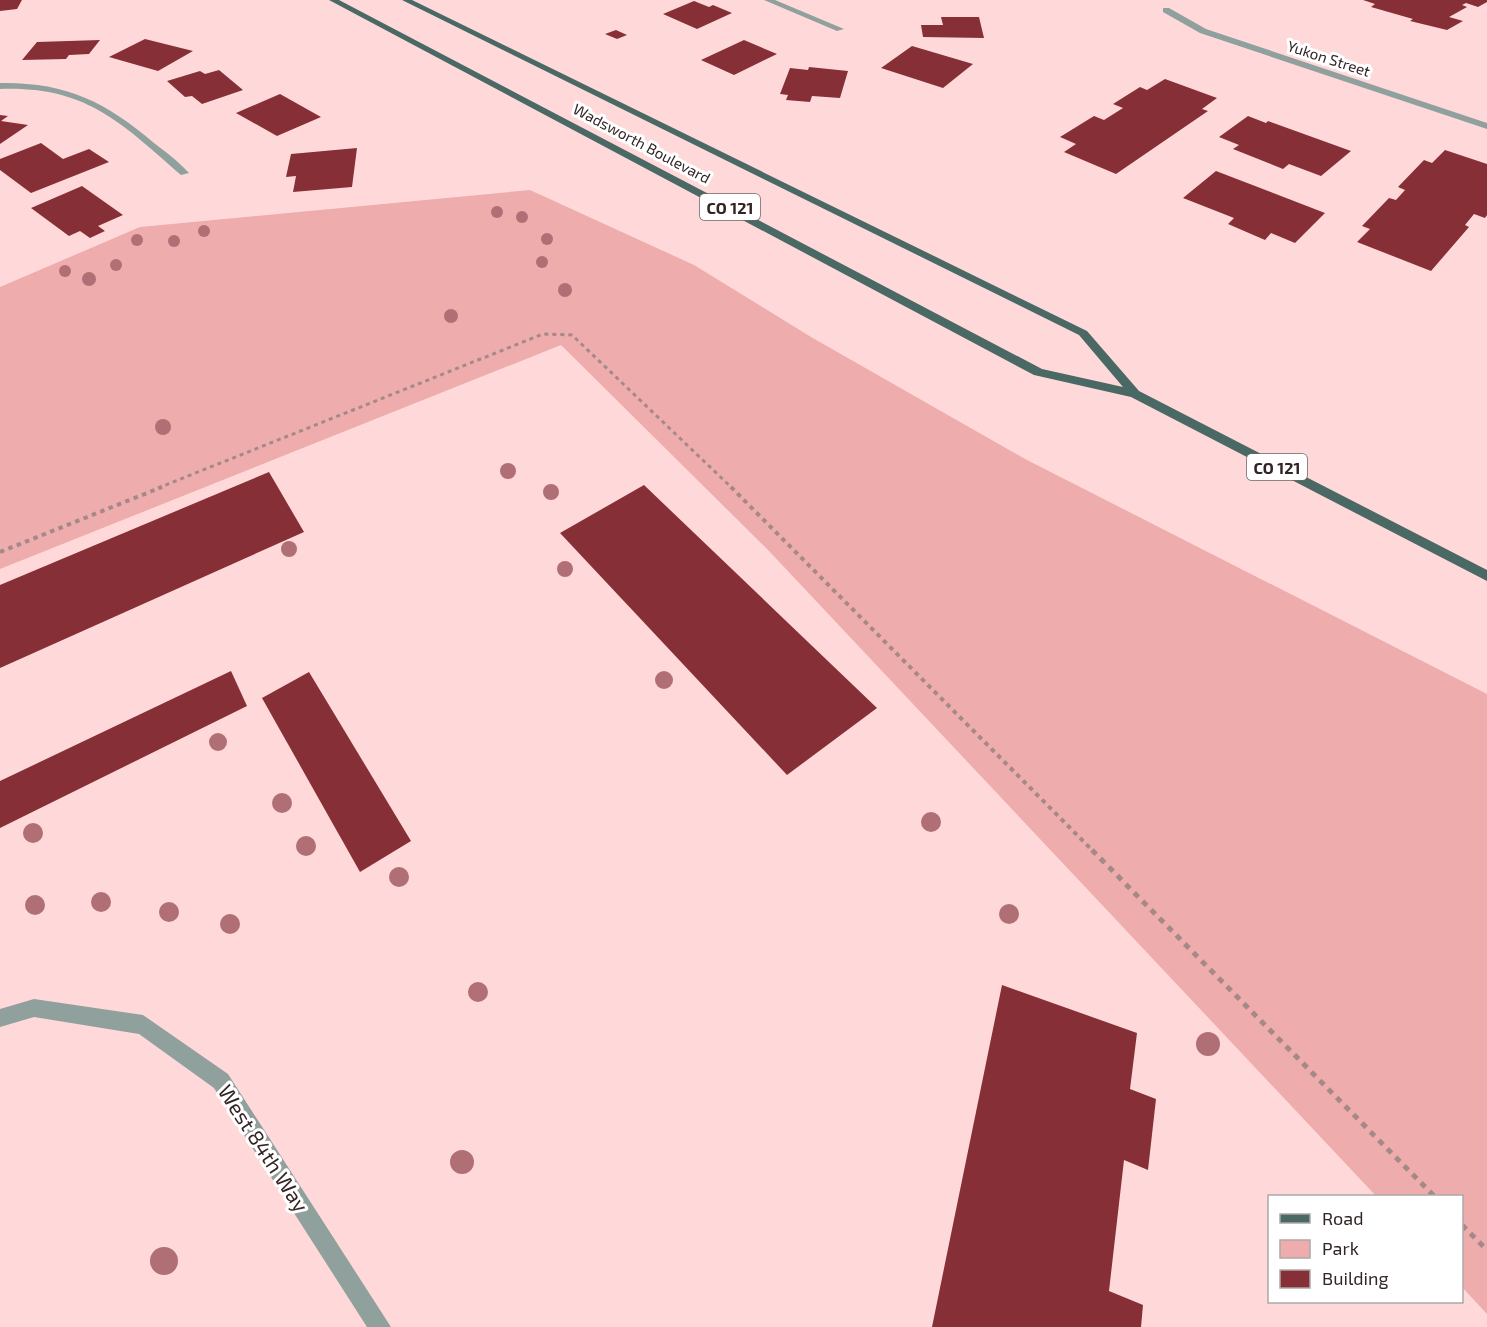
<svg xmlns="http://www.w3.org/2000/svg" width="1487" height="1327" viewBox="0 0 1487 1327" font-family="'Exo 2',sans-serif">
  <style>
    .green { fill: #eeacad }
    .building { fill: #872f37 }
    .lines { fill: none; stroke-linecap: round; stroke-linejoin: round }
    .path-far2 { stroke: #a58989; stroke-width: 3; stroke-dasharray: 4 4; stroke-linecap: butt }
    .path-far1 { stroke: #a58989; stroke-width: 4; stroke-dasharray: 4.5 4.5; stroke-linecap: butt }
    .path { stroke: #a58989; stroke-width: 5; stroke-dasharray: 6 6; stroke-linecap: butt }
    .street { fill: #90a09d; fill-rule: evenodd }
    .primary { fill: #4a6864; fill-rule: evenodd }
    .tree { fill: #b06f75 }
    .labels { text-anchor: middle; dominant-baseline: central; stroke-width: 6; stroke-linejoin: round; paint-order: stroke }
    .far-street-label { font-size: 15px; fill: #332525; stroke: #fff }
    .shield { fill: #fff; stroke: #706666; stroke-width: 1.5 }
    .shield-label { font-size: 16px; font-weight: bold; fill: #332525 }
    .near-street-label { font-size: 21px; fill: #332525; stroke: #fff }
  </style>
  <rect width="100%" height="100%" fill="#ffd9d9"/>
  <polygon class="green" points="530,190 694,265 811,337 1027,460 1487,694 1487,1314 1462,1287 1462,1196 1376,1196 769,551 561,345 0,569 0,287 140,227"/>
  <g class="building">
    <polygon points="0,0 22,0 17,9 0,11"/>
    <polygon points="1363,0 1487,0 1487,2 1478,7 1466,3 1462,5 1467,7 1449,17 1463,21 1447,30 1410,21 1413,19 1371,7 1375,4"/>
    <polygon points="694,1 709,7 713,5 732,13 697,29 663,14"/>
    <polygon points="941,17 979,17 984,38 923,37 921,25 943,25"/>
    <polygon points="616,30 627,35 617,39 605,34"/>
    <polygon points="145,39 193,51 158,71 109,57"/>
    <polygon points="100,40 89,54 69,55 66,59 22,60 37,42"/>
    <polygon points="744,40 777,54 734,75 701,60"/>
    <polygon points="912,46 973,64 943,88 881,68"/>
    <polygon points="809,67 848,71 840,98 812,96 810,102 786,100 788,95 780,94 790,68 808,70"/>
    <polygon points="219,70 243,90 202,104 192,96 185,97 167,81 200,71 205,74"/>
    <polygon points="1165,79 1217,98 1202,109 1208,111 1116,174 1064,152 1076,144 1060,137 1094,116 1104,120 1123,108 1113,104 1140,87 1147,90"/>
    <polygon points="280,94 321,117 277,136 236,113"/>
    <polygon points="0,115 8,116 1,121 28,125 0,144"/>
    <polygon points="1248,116 1266,123 1268,121 1351,151 1321,176 1289,164 1283,169 1233,149 1239,145 1219,137"/>
    <polygon points="41,143 63,159 89,149 109,162 31,193 0,170 0,159"/>
    <polygon points="357,148 352,187 293,192 296,176 286,177 291,154"/>
    <polygon points="1445,150 1487,164 1487,215 1485,218 1474,214 1465,225 1469,227 1431,271 1357,242 1370,229 1362,226 1389,198 1396,200 1405,190 1398,187 1424,160 1432,163"/>
    <polygon points="1216,171 1325,213 1295,243 1271,233 1265,240 1228,224 1234,218 1183,198"/>
    <polygon points="82,186 123,215 98,226 105,231 90,238 80,231 69,236 31,208"/>
    <polygon points="269,472 304,532 0,668 0,585"/>
    <polygon points="644,485 877,708 787,775 560,533"/>
    <polygon points="231,671 247,706 0,828 0,781"/>
    <polygon points="309,672 411,841 360,872 262,698"/>
    <polygon points="1002,985 1137,1033 1130,1089 1156,1099 1148,1170 1124,1160 1109,1291 1143,1305 1141,1327 932,1327"/>
  </g>
  <g class="lines">
    <polyline class="path-far2" points="158,488 543,334 572,335 732,488"/>
    <g class="path-far1">
      <polyline points="731,487 1094,852"/>
      <polyline points="0,552 162,487"/>
    </g>
    <g class="path">
      <polyline points="1092,850 1434,1196"/>
      <polyline points="1462,1225 1487,1250"/>
    </g>
    <g class="street">
      <polygon points="764,0 775,0 844,29 837,31"/>
      <polygon points="1163,8 1169,8 1206,29 1487,123 1487,129 1200,33 1163,12"/>
      <path d="M 0,83 C 65,82 105,101 154,143 C 166,152 179,162 189,173 L 181,175 C 120,122 86,86 0,89 Z"/>
      <polygon points="34,999 143,1015 228,1074 391,1327 367,1327 214,1088 139,1034 34,1017 0,1027 0,1009"/>
    </g>
    <polygon class="primary" points="329,0 339,0 1042,369 1123,387 1079,335 402,0 412,0 1087,331 1139,391 1487,570 1487,581 1131,397 1034,375"/>
  </g>
  <g class="tree">
    <circle cx="497" cy="212" r="6"/>
    <circle cx="522" cy="217" r="6"/>
    <circle cx="204" cy="231" r="6"/>
    <circle cx="547" cy="239" r="6"/>
    <circle cx="137" cy="240" r="6"/>
    <circle cx="174" cy="241" r="6"/>
    <circle cx="542" cy="262" r="6"/>
    <circle cx="116" cy="265" r="6"/>
    <circle cx="65" cy="271" r="6"/>
    <circle cx="89" cy="279" r="7"/>
    <circle cx="565" cy="290" r="7"/>
    <circle cx="451" cy="316" r="7"/>
    <circle cx="163" cy="427" r="8"/>
    <circle cx="508" cy="471" r="8"/>
    <circle cx="551" cy="492" r="8"/>
    <circle cx="289" cy="549" r="8"/>
    <circle cx="565" cy="569" r="8"/>
    <circle cx="664" cy="680" r="9"/>
    <circle cx="218" cy="742" r="9"/>
    <circle cx="282" cy="803" r="10"/>
    <circle cx="931" cy="822" r="10"/>
    <circle cx="33" cy="833" r="10"/>
    <circle cx="306" cy="846" r="10"/>
    <circle cx="399" cy="877" r="10"/>
    <circle cx="101" cy="902" r="10"/>
    <circle cx="35" cy="905" r="10"/>
    <circle cx="169" cy="912" r="10"/>
    <circle cx="1009" cy="914" r="10"/>
    <circle cx="230" cy="924" r="10"/>
    <circle cx="478" cy="992" r="10"/>
    <circle cx="1208" cy="1044" r="12"/>
    <circle cx="462" cy="1162" r="12"/>
    <circle cx="164" cy="1261" r="14"/>
  </g>
  <g class="labels">
    <g class="far-street-label">
      <text transform="translate(1329 58) rotate(18)">Yukon Street</text>
      <text transform="translate(642 143) rotate(28)">Wadsworth Boulevard</text>
    </g>
    <g class="shield">
      <rect x="700" y="194" width="60" height="26" rx="4.5"/>
      <rect x="1247" y="454" width="60" height="26" rx="4.5"/>
    </g>
    <g class="shield-label">
      <text x="730" y="207">CO 121</text>
      <text x="1277" y="467">CO 121</text>
    </g>
    <g class="near-street-label">
      <text transform="translate(264 1148) rotate(57)">West 84th Way</text>
    </g>
  </g>
  <rect x="1268" y="1195" width="195" height="108" fill="#ffffff" stroke="#ada8a8" stroke-width="1.5"/>
  <rect x="1280" y="1214" width="30" height="9" fill="#4a6864" stroke="#ada8a8" stroke-width="1.5"/>
  <text x="1322" y="1225" font-size="18" fill="#332525">Road</text>
  <rect x="1280" y="1240" width="30" height="18" fill="#eeacad" stroke="#ada8a8" stroke-width="1.5"/>
  <text x="1322" y="1255" font-size="18" fill="#332525">Park</text>
  <rect x="1280" y="1270" width="30" height="18" fill="#872f37" stroke="#ada8a8" stroke-width="1.5"/>
  <text x="1322" y="1285" font-size="18" fill="#332525">Building</text>
</svg>
